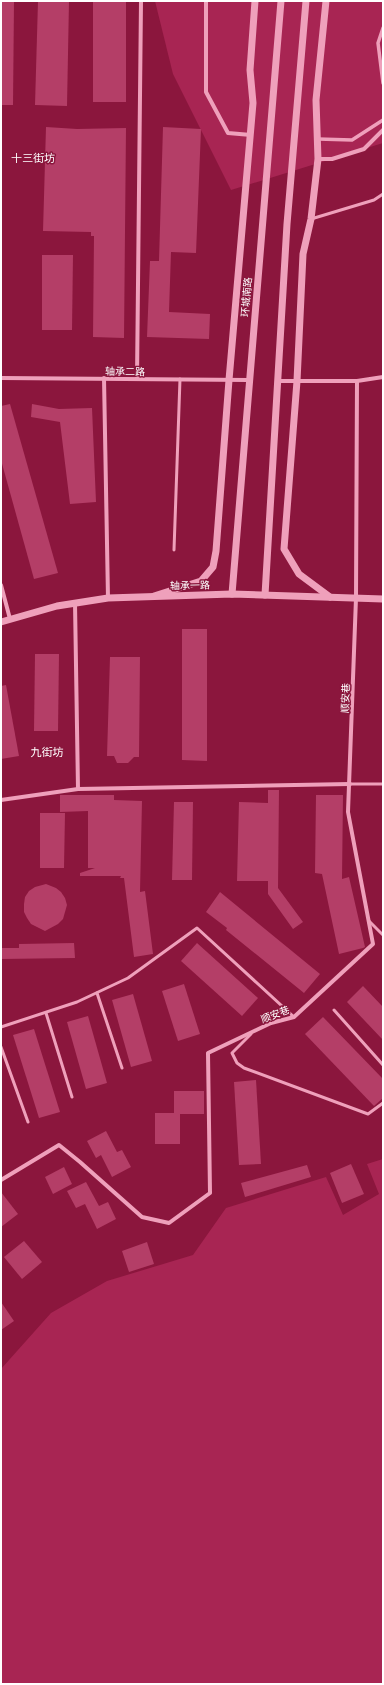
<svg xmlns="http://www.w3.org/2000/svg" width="384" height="1685" viewBox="0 0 384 1685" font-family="Commissioner,'Noto Sans SC',sans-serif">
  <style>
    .green { fill: #a82553 }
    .building { fill: #b43e67 }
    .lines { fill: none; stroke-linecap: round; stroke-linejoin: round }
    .service { stroke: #efa0bb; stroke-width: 3 }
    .pedestrian { stroke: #efa0bb; stroke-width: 3.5 }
    .minor { stroke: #efa0bb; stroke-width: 4 }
    .tertiary { stroke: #efa0bb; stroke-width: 7 }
    .labels { text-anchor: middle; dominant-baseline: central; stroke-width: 3; stroke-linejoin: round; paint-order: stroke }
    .street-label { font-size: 10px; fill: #fff; stroke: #8b163d }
    .neighbourhood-label { font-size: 11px; fill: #fff; stroke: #8b163d }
  </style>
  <rect width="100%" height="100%" fill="#8b163d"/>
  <g class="green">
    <polygon points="155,1 383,1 383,143 231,190 173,74"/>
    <polygon points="383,1159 383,1684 1,1684 1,1369 51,1313 107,1281 193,1255 226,1208 326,1177 343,1215 379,1194 367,1164"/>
  </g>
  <g class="building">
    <polygon points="1,1 14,1 13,105 1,105"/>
    <polygon points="38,1 69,1 67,106 35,105"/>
    <rect x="93" y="1" width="33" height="101"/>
    <polygon points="46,127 77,129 126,128 124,338 93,337 94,236 91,236 91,232 43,231"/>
    <polygon points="163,127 201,129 196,253 171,252 169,312 210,314 209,339 147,337 150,261 159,261"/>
    <polygon points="42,255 73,255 72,330 42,330"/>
    <polygon points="10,404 58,573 34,579 1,460 1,406"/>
    <polygon points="32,404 59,409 92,408 96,502 70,504 60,422 31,417"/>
    <polygon points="182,629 207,629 207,761 182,760"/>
    <polygon points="35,654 59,654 58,731 34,731"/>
    <polygon points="110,657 140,657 139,757 134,757 128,763 117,763 114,756 107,756"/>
    <polygon points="6,685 19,756 1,759 1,686"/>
    <polygon points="268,790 279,790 278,888 303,922 293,929 268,894 268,881 237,881 239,802 268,803"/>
    <polygon points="60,795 114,795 114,800 142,801 140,892 145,891 153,954 134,957 124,878 120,878 121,876 80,876 80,873 95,868 88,868 88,811 60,812"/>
    <polygon points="316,795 343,795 342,879 349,877 365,947 363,948 339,954 322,874 315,873"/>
    <polygon points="174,802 193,802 192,880 172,880"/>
    <polygon points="40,813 65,813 64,868 40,868"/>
    <polygon points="46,884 56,888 61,892 65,898 67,905 63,919 58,924 45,931 31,924 27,918 24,912 24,904 25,897 29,891 35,887"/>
    <polygon points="220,892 320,974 304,993 226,930 227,928 206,912"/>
    <polygon points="74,943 75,958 1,959 1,948 19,948 19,944"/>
    <polygon points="197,943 258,998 242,1016 181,961"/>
    <polygon points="184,984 200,1034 178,1041 162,991"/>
    <polygon points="363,986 383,1007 383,1040 347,1002"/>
    <polygon points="133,994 152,1061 131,1067 112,1000"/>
    <polygon points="88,1016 107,1083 86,1089 67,1022"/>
    <polygon points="323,1017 383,1079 383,1098 374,1106 305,1034"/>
    <polygon points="34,1029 60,1112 39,1118 13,1035"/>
    <polygon points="256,1080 261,1164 239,1165 234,1082"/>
    <polygon points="174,1091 204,1091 204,1114 180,1114 180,1144 155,1144 155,1113 174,1113"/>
    <polygon points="106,1131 117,1152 122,1150 131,1167 112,1177 101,1155 96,1158 87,1141"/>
    <polygon points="351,1164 364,1194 342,1203 330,1173"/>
    <polygon points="307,1165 311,1177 245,1197 241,1183"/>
    <polygon points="64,1167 72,1184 53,1194 45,1177"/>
    <polygon points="86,1182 99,1206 108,1202 116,1219 97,1229 85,1204 76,1208 67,1191"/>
    <polygon points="1,1192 18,1214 1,1227"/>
    <polygon points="24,1241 42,1262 22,1279 4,1257"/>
    <polygon points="147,1242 154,1264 129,1272 122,1251"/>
    <polygon points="1,1302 14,1321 1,1330"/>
  </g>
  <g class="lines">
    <g class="service">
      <polyline points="311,219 374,200 383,194"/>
      <polyline points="174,550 180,379"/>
      <polyline points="350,784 383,784"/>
      <polyline points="369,921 383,935"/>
      <polyline points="97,993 122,1068"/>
      <polyline points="334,1010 383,1065"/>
      <polyline points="46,1013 72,1097"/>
      <polyline points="1,1027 77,1002 128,978 197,928 294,1017"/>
      <polyline points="251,1034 232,1053 237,1063 244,1068 368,1114 383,1103"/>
      <polyline points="1,1047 28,1122"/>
    </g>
    <g class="pedestrian">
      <polyline points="383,28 378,43 383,83"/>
      <polyline points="318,139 352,140 383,120"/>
    </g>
    <g class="minor">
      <polyline points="206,1 206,92 228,133 251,135"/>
      <polyline points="318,159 332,159 364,149 383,130"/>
      <polyline points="1,378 248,380"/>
      <polyline points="104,378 108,598"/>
      <polyline points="137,379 141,1"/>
      <polyline points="278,381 357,381 383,377"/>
      <polyline points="1,585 10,619"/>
      <polyline points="75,603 78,789"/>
      <polyline points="1,800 78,789 350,784"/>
      <polyline points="1,1180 59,1145 80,1162 142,1217 169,1223 210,1193 208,1053 271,1023 294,1017 373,944 348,812 356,598 357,381"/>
    </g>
    <g class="tertiary">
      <polyline points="326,1 316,100 318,159 311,219 303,254 297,381 284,549 299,574 330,597"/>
      <polyline points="232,594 281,1"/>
      <polyline points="265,595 287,224 306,1"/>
      <polyline points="154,596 201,581 213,567 216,551 229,380 253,103 250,70 255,1"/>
      <polyline points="1,622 57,606 108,598 232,594 383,599"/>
    </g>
  </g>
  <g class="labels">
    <g class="street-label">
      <text transform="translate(246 297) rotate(-85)">环城南路</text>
      <text transform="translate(125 371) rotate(1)">轴承二路</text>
      <text transform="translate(190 585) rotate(-1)">轴承一路</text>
      <text transform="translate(345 698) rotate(-88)">顺安巷</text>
      <text transform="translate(275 1014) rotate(-21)">顺安巷</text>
    </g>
    <g class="neighbourhood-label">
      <text x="33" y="157">十三街坊</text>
      <text x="47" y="751">九街坊</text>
    </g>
  </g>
  <rect width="384" height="1685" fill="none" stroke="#ffffff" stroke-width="4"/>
</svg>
